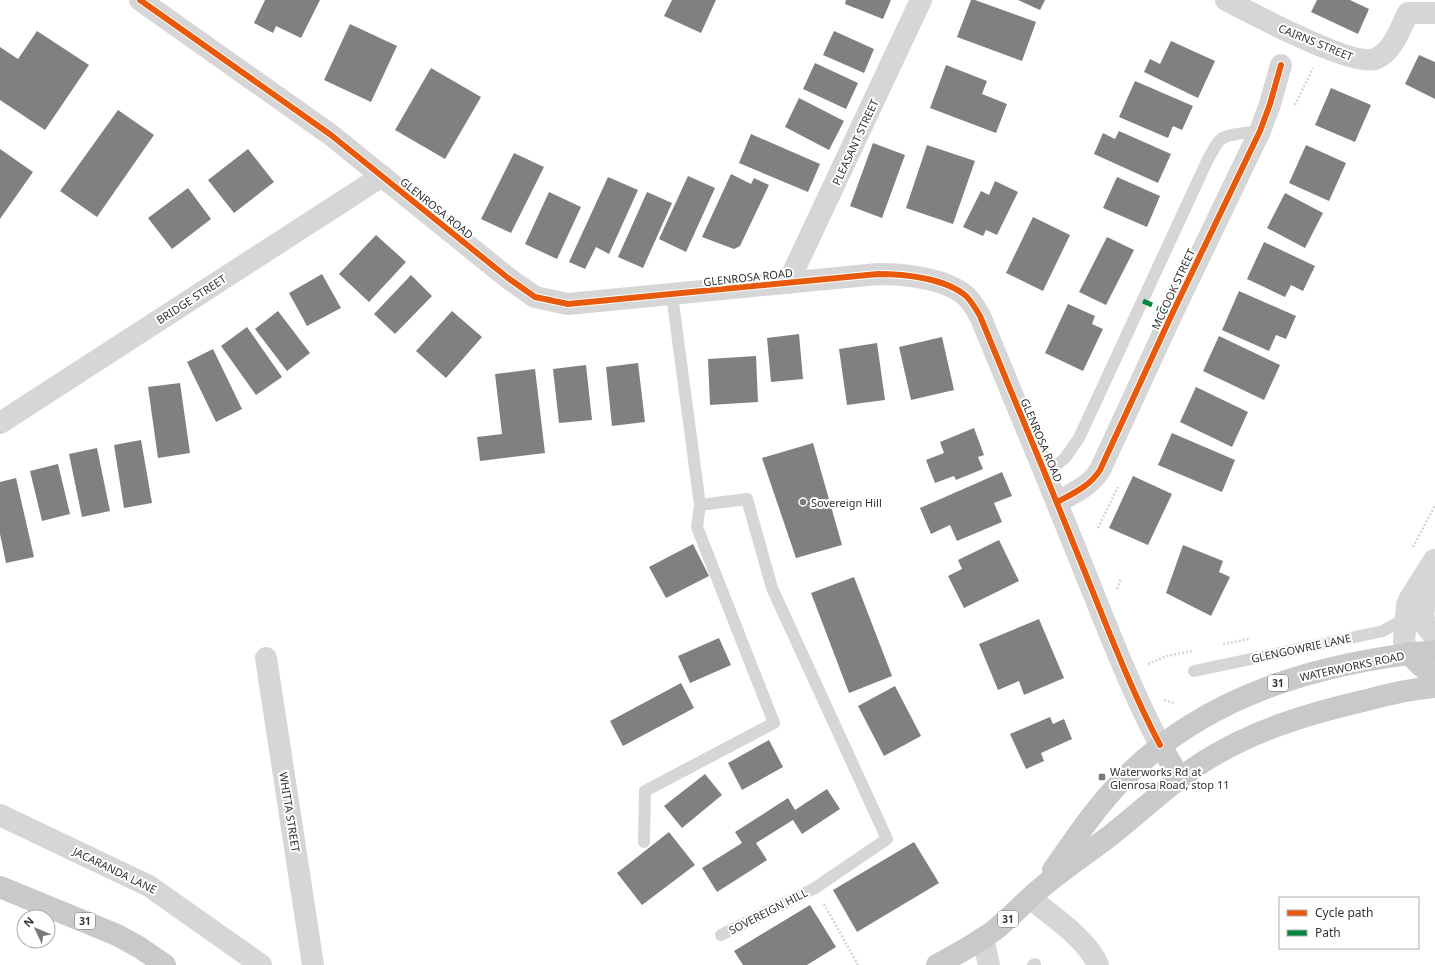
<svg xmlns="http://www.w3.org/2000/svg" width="1435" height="965" viewBox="0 0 1435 965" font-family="'Noto Sans',sans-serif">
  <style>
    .building { fill: #808080 }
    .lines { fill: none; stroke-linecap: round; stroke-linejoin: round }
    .path { stroke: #d5d5d5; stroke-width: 2.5; stroke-dasharray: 2 2; stroke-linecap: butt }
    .lane { stroke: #d6d6d6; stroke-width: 12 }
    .street { stroke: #d6d6d6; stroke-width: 22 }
    .primary { stroke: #c9c9c9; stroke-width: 22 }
    .quiet { stroke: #00873e; stroke-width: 5; stroke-dasharray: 10 5; stroke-linecap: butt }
    .cycleway-casing { stroke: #fff; stroke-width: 8 }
    .cycleway { stroke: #e8590c; stroke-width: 6 }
    .poi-dot { fill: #7a7a7a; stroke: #fff; stroke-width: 1.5 }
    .labels { text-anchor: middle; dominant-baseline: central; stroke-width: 4; stroke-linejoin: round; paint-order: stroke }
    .shield { fill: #fff; stroke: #707070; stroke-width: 1 }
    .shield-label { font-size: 10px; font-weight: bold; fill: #323232 }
    .street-label { font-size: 11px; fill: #323232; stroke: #fff }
    .poi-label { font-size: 11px; fill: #323232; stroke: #fff; text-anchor: start }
  </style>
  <rect width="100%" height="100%" fill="#fff"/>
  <g class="building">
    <polygon points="265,0 320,0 301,38 276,26 273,33 254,23"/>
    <polygon points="672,0 716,0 701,33 664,16"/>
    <polygon points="846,0 891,0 883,19 845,4"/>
    <polygon points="971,0 975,0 1036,22 1022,61 957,37"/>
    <polygon points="1018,0 1045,0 1040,10"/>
    <polygon points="1317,0 1350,0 1369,9 1358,34 1311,12"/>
    <polygon points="350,24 397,46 371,102 324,80"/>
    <polygon points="37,31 89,65 45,130 0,100 0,47 18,59"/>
    <polygon points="834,31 874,49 864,73 823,55"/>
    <polygon points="1171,41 1215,61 1198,98 1144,72 1150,59 1160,64"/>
    <polygon points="1419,55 1435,62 1435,99 1405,84"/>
    <polygon points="815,63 858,83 846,109 803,89"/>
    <polygon points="946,65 987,81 982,94 1007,104 996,133 930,108"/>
    <polygon points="431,68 481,97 445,159 395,130"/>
    <polygon points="1135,81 1193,106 1182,130 1173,126 1168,138 1119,117"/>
    <polygon points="1331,88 1371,105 1355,142 1315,125"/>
    <polygon points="799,98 844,121 829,150 785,127"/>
    <polygon points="118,110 154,135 97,217 60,191"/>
    <polygon points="1119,131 1171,154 1158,183 1094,154 1103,133 1115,139"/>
    <polygon points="751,134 820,164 808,192 739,163"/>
    <polygon points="873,143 905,155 882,218 850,206"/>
    <polygon points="927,145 975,161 953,224 906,208"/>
    <polygon points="1306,145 1346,163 1329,201 1289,183"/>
    <polygon points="0,149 33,172 0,219"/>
    <polygon points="248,149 274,182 234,213 208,180"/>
    <polygon points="514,153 544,167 511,233 481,219"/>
    <polygon points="731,174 751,184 754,178 769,185 740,246 734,249 702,237"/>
    <polygon points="688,176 715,188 686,252 659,239"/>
    <polygon points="608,177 638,190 609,254 596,247 585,269 569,262"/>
    <polygon points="1117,177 1160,196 1147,227 1103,208"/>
    <polygon points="995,181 1018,192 997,235 986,230 983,236 963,227 981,191 989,195"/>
    <polygon points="188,188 211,219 172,249 148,218"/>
    <polygon points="549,192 581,207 557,259 525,244"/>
    <polygon points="647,192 672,203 643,268 618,257"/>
    <polygon points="1285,193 1323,213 1305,248 1267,228"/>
    <polygon points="1033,217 1070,235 1043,291 1006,273"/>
    <polygon points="376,235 406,262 369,302 339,274"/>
    <polygon points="1107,237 1134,250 1106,305 1079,292"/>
    <polygon points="1264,242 1315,266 1303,291 1291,285 1285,297 1247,279"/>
    <polygon points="322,274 341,308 307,326 289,293"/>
    <polygon points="411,275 432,296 395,334 374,314"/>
    <polygon points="1239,291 1296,316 1286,339 1276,335 1269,351 1222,330"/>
    <polygon points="1068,304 1095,316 1092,324 1103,329 1083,371 1045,353"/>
    <polygon points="278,311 310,353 287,371 255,329"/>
    <polygon points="452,311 482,337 446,378 416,351"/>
    <polygon points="247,327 282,377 256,395 221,346"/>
    <polygon points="799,334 803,379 771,382 767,338"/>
    <polygon points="1219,336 1280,365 1264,400 1203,371"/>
    <polygon points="942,337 954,390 911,400 899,347"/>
    <polygon points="877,343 885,400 847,405 839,349"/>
    <polygon points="213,349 242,409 216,422 187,362"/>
    <polygon points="756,356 758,402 710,405 708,359"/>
    <polygon points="638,363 645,422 612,426 606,367"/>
    <polygon points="586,365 592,420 559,423 553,369"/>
    <polygon points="535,369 545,453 480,461 477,437 502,434 495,374"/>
    <polygon points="180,383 190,453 158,458 148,387"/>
    <polygon points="1196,387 1248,412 1232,447 1180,422"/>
    <polygon points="974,428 984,455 978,457 983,469 956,480 954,476 935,483 926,460 944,453 940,442"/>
    <polygon points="1172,433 1235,460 1222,492 1158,465"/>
    <polygon points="141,440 152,503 124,508 114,445"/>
    <polygon points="813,443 842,545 796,558 762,458"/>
    <polygon points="97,448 110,511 82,517 69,454"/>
    <polygon points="58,464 70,514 42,521 30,471"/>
    <polygon points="1002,472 1012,496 994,503 1002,522 957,541 950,525 931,534 920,508"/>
    <polygon points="1133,476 1172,494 1148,545 1109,528"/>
    <polygon points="16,478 34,557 6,563 0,534 0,482"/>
    <polygon points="999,540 1019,581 964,608 948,576 962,569 958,560"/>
    <polygon points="693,544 709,576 666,598 649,567"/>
    <polygon points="1183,545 1223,561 1219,572 1230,577 1211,616 1166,593"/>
    <polygon points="854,577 892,676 849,693 811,593"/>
    <polygon points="1039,619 1064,678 1024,695 1019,681 998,690 979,644"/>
    <polygon points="719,638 731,665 690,683 678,656"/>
    <polygon points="681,683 694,708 623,746 610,721"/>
    <polygon points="895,686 921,736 884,756 858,706"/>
    <polygon points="1050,717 1053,724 1064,719 1072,739 1041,753 1044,761 1026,769 1010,734"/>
    <polygon points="769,740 783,767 742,790 728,763"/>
    <polygon points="705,774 722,795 682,828 664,806"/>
    <polygon points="827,789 840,809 802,834 793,820 756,843 767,860 717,892 702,868 742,843 735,832 788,798 795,810"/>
    <polygon points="669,832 695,865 642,905 617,873"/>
    <polygon points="914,842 939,883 857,932 833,890"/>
    <polygon points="810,905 836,947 807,965 743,965 734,951"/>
  </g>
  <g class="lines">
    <g class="path">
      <polyline points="1295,105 1313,68"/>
      <polyline points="1098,528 1118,487"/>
      <polyline points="1413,547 1435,505"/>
      <polyline points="1117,589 1121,578"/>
      <polyline points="1223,644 1249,639"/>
      <polyline points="1148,664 1167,656 1192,651"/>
      <polyline points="1164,700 1174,703"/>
      <polyline points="824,904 858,965"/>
    </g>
    <g class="lane">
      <path d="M 1046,474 L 1065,458 L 1079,438 L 1208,159 C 1212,153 1215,145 1220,140 C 1228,133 1250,133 1260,131"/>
      <polyline points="700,505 747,499 772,588 887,839 815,888 721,935"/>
      <polyline points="1194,671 1374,633 1383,631 1406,618"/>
      <polyline points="644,842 645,791 774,723 697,527 700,505 672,295"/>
      <polyline points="1033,965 1035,964"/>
    </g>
    <g class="street">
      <path d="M 140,0 L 331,135 L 508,278 L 535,297 L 568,304 L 878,274 C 904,274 945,278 966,296 C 972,302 976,309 980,316 C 1013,396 1046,475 1078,555 C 1104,619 1128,684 1160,745"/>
      <path d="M 1226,0 C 1251,13 1352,67 1375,59 C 1393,52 1400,29 1408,13 L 1435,13"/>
      <polyline points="788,283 921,0"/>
      <polyline points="0,423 382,176"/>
      <path d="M 1057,502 C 1074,493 1090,486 1100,470 L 1172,314 L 1260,131 L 1270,104 L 1281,65"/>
      <polyline points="1408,653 1404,641 1407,605 1410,598 1434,560 1423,614 1425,625 1435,637"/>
      <polyline points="266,658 313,965"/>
      <polyline points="0,815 149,886 261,965"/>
      <path d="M 1030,898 C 1052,916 1087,939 1098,965"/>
      <polyline points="983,938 989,965"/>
    </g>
    <g class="primary">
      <polyline points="1408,653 1421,666 1435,676"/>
      <polyline points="1160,745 1180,778"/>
      <path d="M 1053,870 C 1073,842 1093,811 1117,786 C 1200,696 1317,663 1435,651"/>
      <polyline points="0,887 117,935 139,947 165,965"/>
      <path d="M 937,965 C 957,954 978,943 996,929 C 1012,916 1025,901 1041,888 C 1063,869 1088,853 1111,835 C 1142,811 1170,783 1203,762 C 1253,730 1310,713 1367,700 C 1389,694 1412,689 1435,687"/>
    </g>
    <g class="quiet">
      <polyline points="1143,301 1152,305"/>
      <polyline points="1157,308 1172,314"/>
    </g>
    <g class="cycleway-casing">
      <g id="cycleway">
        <path d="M 140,0 L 331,135 L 508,278 L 535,297 L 568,304 L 878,274 C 904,274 945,278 966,296 C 972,302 976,309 980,316 C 1013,396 1046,475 1078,555 C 1104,619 1128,684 1160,745"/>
        <path d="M 1057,502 C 1074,493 1090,486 1100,470 L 1172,314 L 1260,131 L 1270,104 L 1281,65"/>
      </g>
    </g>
    <use href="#cycleway" class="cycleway"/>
  </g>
  <g class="poi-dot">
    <circle cx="803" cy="502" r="4"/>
    <rect x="1098" y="773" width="8" height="8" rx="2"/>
  </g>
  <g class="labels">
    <g class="shield">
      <rect x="1268" y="675" width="20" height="16" rx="3"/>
      <rect x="998" y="911" width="20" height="16" rx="3"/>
      <rect x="75" y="913" width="20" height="16" rx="3"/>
    </g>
    <g class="shield-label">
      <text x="1278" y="683">31</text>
      <text x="1008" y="919">31</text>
      <text x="85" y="921">31</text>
    </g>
    <g class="street-label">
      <text transform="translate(1316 42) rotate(22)">CAIRNS STREET</text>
      <text transform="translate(855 142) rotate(-65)">PLEASANT STREET</text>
      <text transform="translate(437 208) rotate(39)">GLENROSA ROAD</text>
      <text transform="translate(748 277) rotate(-6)">GLENROSA ROAD</text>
      <text transform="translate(1173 289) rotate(-65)">MCCOOK STREET</text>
      <text transform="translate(191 299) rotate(-33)">BRIDGE STREET</text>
      <text transform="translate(1042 440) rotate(67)">GLENROSA ROAD</text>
      <text transform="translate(1301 648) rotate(-12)">GLENGOWRIE LANE</text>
      <text transform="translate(1352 666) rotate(-12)">WATERWORKS ROAD</text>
      <text transform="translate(290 812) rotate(81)">WHITTA STREET</text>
      <text transform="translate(115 870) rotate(26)">JACARANDA LANE</text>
      <text transform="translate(768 911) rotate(-27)">SOVEREIGN HILL</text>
    </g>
    <g class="poi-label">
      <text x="811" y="502">Sovereign Hill</text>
      <text x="1110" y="771">Waterworks Rd at<tspan x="1110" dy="13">Glenrosa Road, stop 11</tspan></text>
    </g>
  </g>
  <rect x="1279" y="897" width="140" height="52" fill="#ffffff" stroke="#adadad"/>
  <rect x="1287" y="910" width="20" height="6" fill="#e8590c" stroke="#adadad"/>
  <text x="1315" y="917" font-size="12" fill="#323232">Cycle path</text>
  <rect x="1287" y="930" width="20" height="6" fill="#00873e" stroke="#adadad"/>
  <text x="1315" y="937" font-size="12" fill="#323232">Path</text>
  <g transform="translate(36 929) rotate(314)"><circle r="19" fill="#ffffff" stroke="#adadad"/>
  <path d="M0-3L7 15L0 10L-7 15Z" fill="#7a7a7a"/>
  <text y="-6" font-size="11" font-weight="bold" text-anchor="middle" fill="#323232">N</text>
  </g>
</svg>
